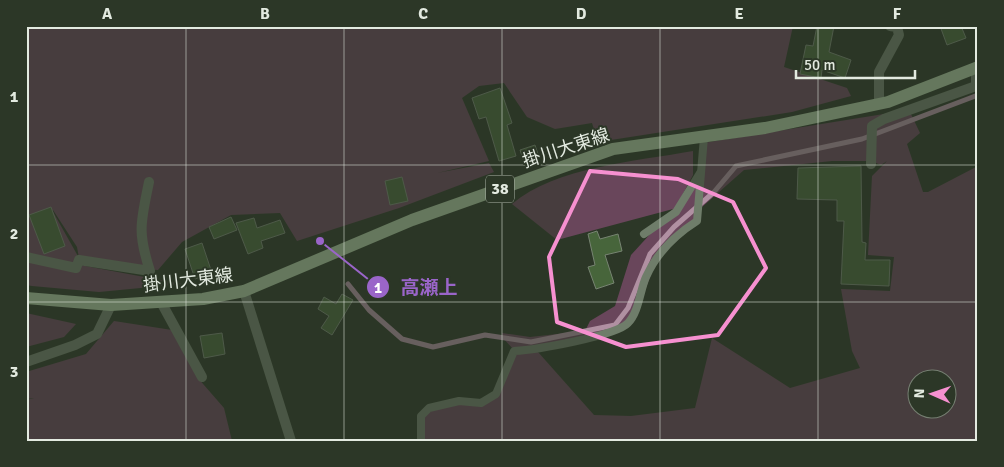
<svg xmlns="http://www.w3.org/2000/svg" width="1004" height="467" viewBox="0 0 1004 467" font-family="Signika,'Noto Sans JP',sans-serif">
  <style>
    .green { fill: #69465b; fill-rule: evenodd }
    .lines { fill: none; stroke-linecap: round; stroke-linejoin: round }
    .stream { stroke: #b090a2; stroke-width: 5 }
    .building { fill: #47653b; stroke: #778472 }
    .service { stroke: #6f7d6a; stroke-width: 8 }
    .minor { stroke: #6f7d6a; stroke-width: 10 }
    .tertiary { stroke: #6f7d6a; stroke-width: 10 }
    .primary { stroke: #aac69f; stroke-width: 12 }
    .marked { fill: none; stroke: #f690d0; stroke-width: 4; stroke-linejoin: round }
    .grid { fill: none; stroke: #e3eae0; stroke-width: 1; stroke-opacity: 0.55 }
    .labels { text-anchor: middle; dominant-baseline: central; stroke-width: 4; stroke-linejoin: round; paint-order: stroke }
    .shield { fill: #2c3727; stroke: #acb4a8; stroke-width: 1 }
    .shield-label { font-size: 16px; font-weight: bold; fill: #e3eae0 }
    .street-label { font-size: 18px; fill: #e3eae0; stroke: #2c3727 }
    .leader { fill: none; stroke: #9a65c9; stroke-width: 2 }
    .callout-dot { fill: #9a65c9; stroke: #2c3727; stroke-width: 2 }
    .mark-label { font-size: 15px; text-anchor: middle; font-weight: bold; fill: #fff }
    .callout-label { font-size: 19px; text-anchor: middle; font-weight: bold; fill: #9a65c9; stroke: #2c3727; stroke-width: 4; stroke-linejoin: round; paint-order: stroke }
    .neatline { fill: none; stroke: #e3eae0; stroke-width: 2 }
    .grid-label { font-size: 16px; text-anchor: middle; font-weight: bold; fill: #e3eae0 }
  </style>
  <rect width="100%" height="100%" fill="#2c3727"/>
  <g class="green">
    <path d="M 26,26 L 793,26 L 784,67 L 847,88 L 851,96 L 792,112 L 598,142 L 592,123 L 555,129 L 527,117 L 504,83 L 479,86 L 462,98 L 489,161 L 437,173 L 489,163 L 494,172 L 399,208 L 297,241 L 280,213 L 231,215 L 182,242 L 158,270 L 80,265 L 182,284 L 99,292 L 32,286 L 26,285 ZM 53,210 L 77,247 L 79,258 L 52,210 Z"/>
    <path d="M 909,110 L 920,133 L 907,144 L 923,192 L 928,192 L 978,166 L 978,441 L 421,441 L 421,416 C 444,394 480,412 496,394 C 503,386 510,361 514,350 L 503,338 L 502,333 L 530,337 L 585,331 L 590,321 L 615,306 L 631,255 L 673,209 L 557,240 L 512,204 C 555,167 638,161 693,151 L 693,175 L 679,201 L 701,170 L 697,223 L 657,258 L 633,323 L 534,350 L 538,352 L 594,415 L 631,416 L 695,408 L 712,338 L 790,388 L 860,368 L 852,351 L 841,289 L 890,291 L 894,257 L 868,255 L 872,176 L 887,161 L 881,165 L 871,161 L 832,161 L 744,170 L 702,207 L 703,143 ZM 916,380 L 946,380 L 946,410 L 916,410 Z"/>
    <polygon points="26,313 76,324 64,337 26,347"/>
    <polygon points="114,321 172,330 197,377 224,408 232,441 26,441 26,400 34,398 26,399 26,372 86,354"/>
  </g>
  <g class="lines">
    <polyline class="stream" points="348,284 369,310 402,339 433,347 485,335 531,342 615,325 628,308 650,254 674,227 714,192 736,166 862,139 978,95"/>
  </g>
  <g class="building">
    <polygon points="817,26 834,26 829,52 851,60 845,78 822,70 821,78 800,74 806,45 813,46"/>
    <polygon points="940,26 961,26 966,38 947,45"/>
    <polygon points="500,88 512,123 507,125 516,156 499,161 486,117 479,119 472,98"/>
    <polygon points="535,145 539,157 524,162 520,150"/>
    <polygon points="861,166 862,242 866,243 865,260 890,260 889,286 841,284 844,221 837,221 837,200 797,199 798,168"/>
    <polygon points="402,177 408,201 390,205 385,181"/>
    <polygon points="51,207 65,246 44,254 29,215"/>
    <polygon points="231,217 237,230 214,239 209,227"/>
    <polygon points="254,218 257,228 280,220 285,233 261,241 263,248 248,254 236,223"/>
    <polygon points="597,231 600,239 618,234 622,251 605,255 614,283 596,289 588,267 595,265 588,234"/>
    <polygon points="202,243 212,273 195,279 185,249"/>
    <polygon points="342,294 353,300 332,335 321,328 329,316 318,309 324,297 336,304"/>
    <polygon points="222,333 225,354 204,358 200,336"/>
  </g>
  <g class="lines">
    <g class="service">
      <polyline points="644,234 676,212 700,173"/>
      <path d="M 421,441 L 421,416 L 429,408 L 459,401 L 481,403 L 496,394 L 514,351 C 535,350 616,336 628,323 C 639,312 640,290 646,277 C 657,252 675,235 697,221 L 704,137"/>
    </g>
    <g class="minor">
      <polyline points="879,104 879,72 899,35 897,27 890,26"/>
      <polyline points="871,164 872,126 884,119 976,86 976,68"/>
      <path d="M 26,257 L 76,268 L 79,260 L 150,271 C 137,231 141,222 149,182"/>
      <polyline points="161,302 202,377"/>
      <polyline points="26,362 75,345 97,334 111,305"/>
    </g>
    <polyline class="tertiary" points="244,291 291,441"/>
    <polyline class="primary" points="26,298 111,305 203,299 244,291 412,220 613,149 765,128 888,102 978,67"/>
  </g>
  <path d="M0 0H1004V467H0ZM 590,171 L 678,179 L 733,202 L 766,268 L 718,335 L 626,347 L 557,322 L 549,257 Z" fill="#2c3727" fill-opacity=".55" fill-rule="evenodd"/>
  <path class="marked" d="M 590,171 L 678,179 L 733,202 L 766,268 L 718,335 L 626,347 L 557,322 L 549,257 Z"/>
  <path class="grid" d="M 186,26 L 186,441M 344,26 L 344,441M 502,26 L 502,441M 660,26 L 660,441M 818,26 L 818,441M 26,165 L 978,165M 26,302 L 978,302"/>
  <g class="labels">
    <rect class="shield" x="486" y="175.5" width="28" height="27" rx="4"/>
    <g class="shield-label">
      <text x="500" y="189">38</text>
    </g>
    <g class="street-label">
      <text transform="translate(566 148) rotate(-18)">掛川大東線</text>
      <text transform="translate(188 280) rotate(-7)">掛川大東線</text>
    </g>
  </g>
  <path class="leader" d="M320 241L378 287"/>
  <g class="callout-dot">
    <circle cx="320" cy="241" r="5"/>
    <circle cx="378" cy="287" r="12"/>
  </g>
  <g class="mark-label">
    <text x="378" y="293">1</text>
  </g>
  <g class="callout-label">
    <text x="429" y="294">高瀬上</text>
  </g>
  <rect width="1004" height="467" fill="none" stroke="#2c3727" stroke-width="55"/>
  <g transform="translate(932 394) rotate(272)"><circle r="24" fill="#2c3727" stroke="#757f71"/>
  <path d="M0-4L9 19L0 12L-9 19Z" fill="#f690d0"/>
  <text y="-8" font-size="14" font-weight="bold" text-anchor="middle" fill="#e3eae0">N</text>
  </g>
  <path d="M796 70v8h119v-8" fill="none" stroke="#e3eae0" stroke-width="2.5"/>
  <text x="804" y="70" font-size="15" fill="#e3eae0" stroke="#2c3727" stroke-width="4" paint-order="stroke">50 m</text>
  <rect x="28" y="28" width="948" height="412" class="neatline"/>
  <g class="grid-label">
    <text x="107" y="19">A</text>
    <text x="265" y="19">B</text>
    <text x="423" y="19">C</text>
    <text x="581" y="19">D</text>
    <text x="739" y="19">E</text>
    <text x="897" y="19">F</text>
    <text x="14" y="102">1</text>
    <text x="14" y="239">2</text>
    <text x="14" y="377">3</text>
  </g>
</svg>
